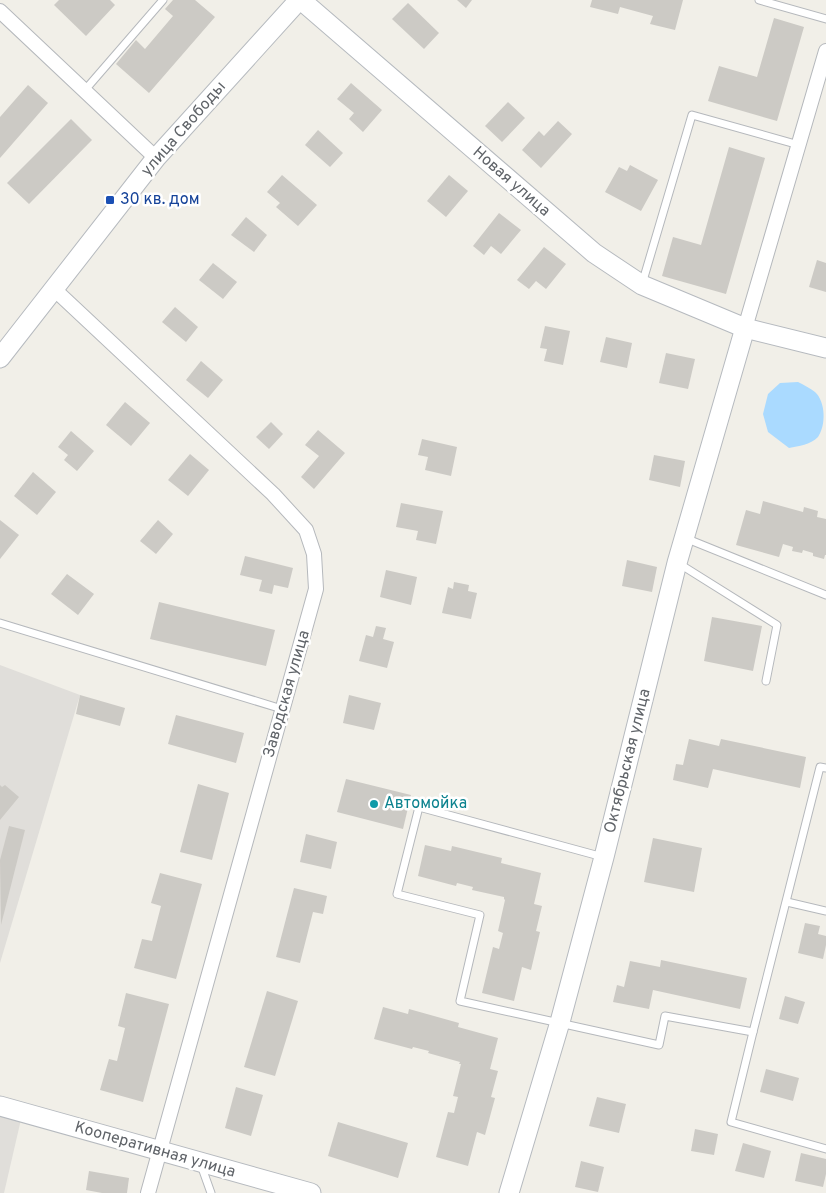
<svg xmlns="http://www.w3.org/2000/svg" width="826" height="1193" viewBox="0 0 826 1193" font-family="Overpass,sans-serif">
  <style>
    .industrial { fill: #e0deda }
    .water { fill: #aadaff }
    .building { fill: #cccac5 }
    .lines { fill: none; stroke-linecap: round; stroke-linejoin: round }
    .lane-casing { stroke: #b5b8bc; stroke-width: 9 }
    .street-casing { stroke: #b5b8bc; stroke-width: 16 }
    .secondary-casing { stroke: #b6babf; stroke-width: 21 }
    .lane { stroke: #fff; stroke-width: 7 }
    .street { stroke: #fff; stroke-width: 14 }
    .secondary { stroke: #fff; stroke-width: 19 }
    .transit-dot { fill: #1a4fb4; stroke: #fff; stroke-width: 2 }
    .culture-dot { fill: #0f9aa8; stroke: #fff; stroke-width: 2 }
    .labels { text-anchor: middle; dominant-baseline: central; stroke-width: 5; stroke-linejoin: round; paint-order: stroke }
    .street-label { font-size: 16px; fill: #5f6368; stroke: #fff }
    .transit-label { font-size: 16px; fill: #164399; stroke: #fff; text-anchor: start }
    .culture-label { font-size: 16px; fill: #0d838f; stroke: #fff; text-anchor: start }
  </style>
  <rect width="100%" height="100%" fill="#f1efe8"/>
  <g class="industrial">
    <polygon points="0,665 80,695 0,963"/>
    <polygon points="0,1109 22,1115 4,1193 0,1193"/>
  </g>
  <path class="water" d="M 798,382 C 804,385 810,388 815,392 C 826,402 826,426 818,437 C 810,445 799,446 789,448 L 768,432 L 763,414 L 768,394 L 780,383 Z"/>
  <g class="building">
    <polygon points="59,0 110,0 115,5 86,36 54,5"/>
    <polygon points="173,0 195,0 215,17 149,93 116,64 136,40 145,49 173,16 165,9"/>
    <polygon points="457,0 472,0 466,8"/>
    <polygon points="592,0 683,0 675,30 650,24 653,16 620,7 618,14 590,7"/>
    <polygon points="408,3 439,33 424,49 392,19"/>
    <polygon points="774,18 804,27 777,121 708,101 719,66 757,77"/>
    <polygon points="351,83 382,110 363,132 349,119 354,113 337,99"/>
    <polygon points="28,85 48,103 0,158 0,117"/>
    <polygon points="508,102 525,118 502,142 485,126"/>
    <polygon points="71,119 92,140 29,204 7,183"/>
    <polygon points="558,121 572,134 541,168 522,150 539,131 544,136"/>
    <polygon points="318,130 343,153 330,167 305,145"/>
    <polygon points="729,147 765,158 726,294 662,276 673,237 701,245"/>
    <polygon points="630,165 658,180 641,211 605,192 619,167 627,171"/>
    <polygon points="282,175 317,205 298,226 276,207 280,203 267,192"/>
    <polygon points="449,175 468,191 446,217 427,201"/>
    <polygon points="499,213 521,230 501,254 491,246 484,255 473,246"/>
    <polygon points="246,217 267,235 254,252 231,235"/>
    <polygon points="544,247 566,264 546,289 536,281 529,289 517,280"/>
    <polygon points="817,260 826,263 826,292 809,287"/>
    <polygon points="213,263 237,282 223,299 199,280"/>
    <polygon points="175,307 198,327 186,342 162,322"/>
    <polygon points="545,326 570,331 563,365 544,361 547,349 540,348"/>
    <polygon points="606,337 632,343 627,368 600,362"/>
    <polygon points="666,353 695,359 688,389 659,383"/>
    <polygon points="201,361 223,380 208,398 186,380"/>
    <polygon points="125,402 150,423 131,446 106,425"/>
    <polygon points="271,422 283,434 269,449 256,437"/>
    <polygon points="318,430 345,453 314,489 301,477 319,456 305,445"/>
    <polygon points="71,431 94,451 77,471 64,460 68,455 58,447"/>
    <polygon points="422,439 457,447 451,476 425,470 428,457 418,455"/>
    <polygon points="190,454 209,470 188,496 168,480"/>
    <polygon points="654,455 685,461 680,487 649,480"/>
    <polygon points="33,472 56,492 37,515 14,496"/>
    <polygon points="763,501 803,512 804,507 818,511 817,517 826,519 826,555 825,555 824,559 813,556 813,553 803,550 802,553 792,551 793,547 783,544 779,557 736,545 746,510 760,514"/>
    <polygon points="401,503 443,511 436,544 416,540 418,531 396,527"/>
    <polygon points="0,520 19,535 0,559"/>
    <polygon points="158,520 173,534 156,554 140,541"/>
    <polygon points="245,556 293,568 288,588 274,585 272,594 259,591 262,580 240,575"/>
    <polygon points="627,560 657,567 652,592 622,586"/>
    <polygon points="386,570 417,577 411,605 380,597"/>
    <polygon points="67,574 94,594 78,615 51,594"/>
    <polygon points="454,582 469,585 468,591 477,593 471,619 442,613 448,587 453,589"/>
    <polygon points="159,602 275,630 266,666 150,639"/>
    <polygon points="712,617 762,626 753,671 704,661"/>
    <polygon points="376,626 386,628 383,639 394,642 387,668 359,661 366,635 373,637"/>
    <polygon points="80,695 125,708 120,726 76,714"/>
    <polygon points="349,695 381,703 374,730 343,723"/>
    <polygon points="176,715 244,733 236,763 168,744"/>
    <polygon points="689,739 719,746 721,739 806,757 800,788 713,769 708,788 673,780 676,764 683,765"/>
    <polygon points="346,779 411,795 403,829 337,812"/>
    <polygon points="198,784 229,793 212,860 180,852"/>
    <polygon points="0,785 2,787 5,785 19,797 0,820"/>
    <polygon points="9,826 25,830 1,925 0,860"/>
    <polygon points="306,834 337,842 331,869 300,862"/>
    <polygon points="653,838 702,848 694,892 644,882"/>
    <polygon points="425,845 451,851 452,846 502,858 501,863 541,873 534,904 542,906 536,931 540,932 531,970 522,967 514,1001 482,993 493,947 499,949 503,933 498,931 505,900 504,899 504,897 472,890 473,887 457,883 456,886 418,876"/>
    <polygon points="160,873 202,884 176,979 134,968 142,939 152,941 161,906 151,903"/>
    <polygon points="294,888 327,896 323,914 313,912 300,963 276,957"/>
    <polygon points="805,923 820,926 818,934 826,936 826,945 823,959 798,953"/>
    <polygon points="661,960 747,978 740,1009 653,990 649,1009 613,1002 617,985 624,987 630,961 660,967"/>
    <polygon points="267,991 298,1001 275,1076 244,1067"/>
    <polygon points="126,993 169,1004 143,1102 100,1090 109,1059 117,1061 125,1028 118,1026"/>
    <polygon points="785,996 805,1002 798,1024 779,1019"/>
    <polygon points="383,1007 408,1014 409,1009 459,1023 458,1027 498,1038 490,1069 498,1071 491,1097 495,1098 485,1135 477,1132 468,1166 436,1157 448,1112 454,1113 458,1097 453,1096 461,1064 459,1064 460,1062 428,1053 429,1051 413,1047 412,1049 374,1039"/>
    <polygon points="766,1069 799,1078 793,1101 760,1092"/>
    <polygon points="236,1087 263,1095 251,1136 225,1128"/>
    <polygon points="597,1097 626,1104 619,1133 589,1126"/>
    <polygon points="338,1122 408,1143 398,1178 328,1156"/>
    <polygon points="695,1129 718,1134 714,1155 691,1151"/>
    <polygon points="743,1143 771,1151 764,1178 735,1171"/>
    <polygon points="801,1153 826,1159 826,1174 823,1187 795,1181"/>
    <polygon points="581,1161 604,1167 598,1192 575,1187"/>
    <polygon points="89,1171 129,1178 127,1193 102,1193 86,1190"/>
  </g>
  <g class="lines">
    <g class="lane-casing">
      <g id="lane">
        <polyline points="759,0 826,19"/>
        <polyline points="85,90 163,0"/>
        <polyline points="642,284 692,115 799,145"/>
        <polyline points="685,538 826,595"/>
        <polyline points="678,563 777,625 766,681"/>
        <polyline points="0,623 282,709"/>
        <polyline points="603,857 419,807 397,894 480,915 460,1001 659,1045 665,1016 753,1032 820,767 826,768"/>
        <polyline points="787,902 826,911"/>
        <polyline points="753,1032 731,1122 826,1149"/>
        <polyline points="201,1165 211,1193"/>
      </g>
    </g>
    <g class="street-casing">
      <g id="street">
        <polyline points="0,11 156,158"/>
        <polyline points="54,289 273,494 306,530 314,554 316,589 148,1193"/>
        <polyline points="745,328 826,51"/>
      </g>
    </g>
    <g class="secondary-casing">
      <g id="secondary">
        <polyline points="301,0 594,253 642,285 745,328 826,348"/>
        <polyline points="0,358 156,158 299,0"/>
        <polyline points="0,1106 311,1193"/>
        <polyline points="509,1193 560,1022 604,857 677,563 745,328"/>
      </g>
    </g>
    <use href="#lane" class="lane"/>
    <use href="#street" class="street"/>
    <use href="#secondary" class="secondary"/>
  </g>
  <rect class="transit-dot" x="105" y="195" width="10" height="10" rx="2.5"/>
  <circle class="culture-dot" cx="374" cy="804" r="5"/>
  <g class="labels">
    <g class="street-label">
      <text transform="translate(184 129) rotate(-49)">улица Свободы</text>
      <text transform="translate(511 182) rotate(41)">Новая улица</text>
      <text transform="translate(287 694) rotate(-74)">Заводская улица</text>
      <text transform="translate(628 761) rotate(-76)">Октябрьская улица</text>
      <text transform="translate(155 1150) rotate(16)">Кооперативная улица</text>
    </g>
    <g class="transit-label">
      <text x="120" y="200">30 кв. дом</text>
    </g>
    <g class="culture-label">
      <text x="384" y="804">Автомойка</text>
    </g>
  </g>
</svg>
